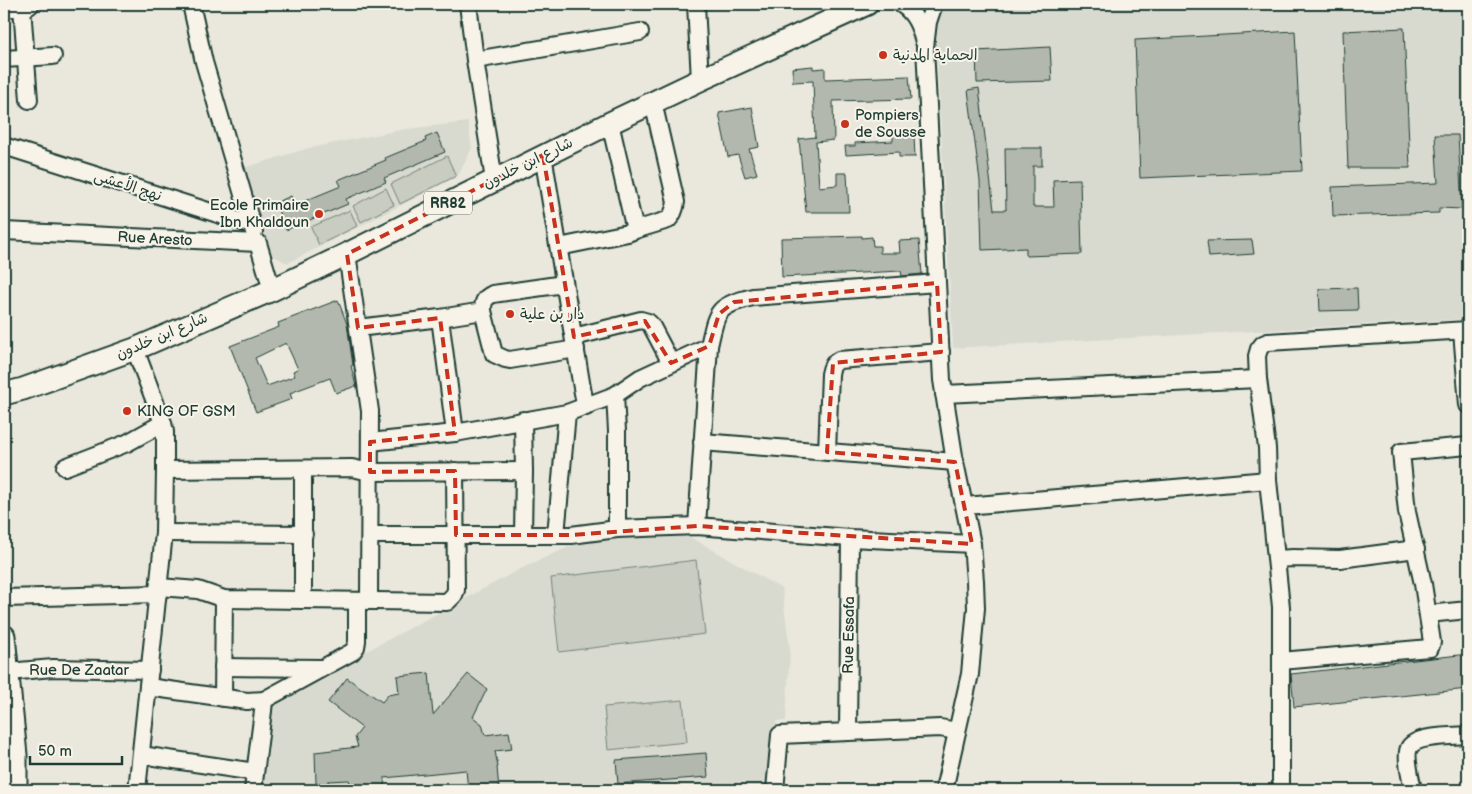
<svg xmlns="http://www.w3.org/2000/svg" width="1472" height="794" viewBox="0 0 1472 794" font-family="'Balsamiq Sans','Playpen Sans Arabic',sans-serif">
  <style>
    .built { fill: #d9dacf }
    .green { fill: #c8ccc1; stroke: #74847a }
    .building { fill: #b2b8ae; stroke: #1f3d34; fill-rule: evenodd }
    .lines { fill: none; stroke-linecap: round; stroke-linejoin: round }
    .minor-casing { stroke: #1f3d34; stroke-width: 20 }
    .major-casing { stroke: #1f3d34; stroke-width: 25 }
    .minor { stroke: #f7f3e8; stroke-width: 16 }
    .major { stroke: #f7f3e8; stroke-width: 21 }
    .marked { fill: none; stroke: #c8321e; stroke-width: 4; stroke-dasharray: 10 6; stroke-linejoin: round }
    .poi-dot { fill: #c8321e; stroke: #f7f3e8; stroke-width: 2 }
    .labels { text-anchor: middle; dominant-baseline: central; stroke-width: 4; stroke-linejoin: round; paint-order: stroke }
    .shield { fill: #f7f3e8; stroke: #60746a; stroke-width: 1 }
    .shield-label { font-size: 14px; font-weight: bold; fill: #1f3d34 }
    .poi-label { font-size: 15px; fill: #1f3d34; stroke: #f7f3e8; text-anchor: start }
    .street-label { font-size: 15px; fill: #1f3d34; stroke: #f7f3e8 }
  </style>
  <rect width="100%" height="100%" fill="#eae8dd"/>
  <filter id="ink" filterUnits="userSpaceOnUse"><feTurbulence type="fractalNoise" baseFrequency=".02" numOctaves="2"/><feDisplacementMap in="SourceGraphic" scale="10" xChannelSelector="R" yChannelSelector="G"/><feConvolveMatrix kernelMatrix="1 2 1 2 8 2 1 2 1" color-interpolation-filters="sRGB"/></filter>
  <g filter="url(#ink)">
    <g class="built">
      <polygon points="934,4 1468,4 1468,319 953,348"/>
      <polygon points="468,122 472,148 458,176 288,263 267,253 243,168 309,148 406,129"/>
      <polygon points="668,532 685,534 782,589 790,650 786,721 777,721 768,790 259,790 273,701 522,568 575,544 590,540"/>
    </g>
    <g class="green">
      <polygon points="447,156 456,176 400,204 391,184"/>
      <polygon points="386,188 394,205 361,222 353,206"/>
      <polygon points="350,210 357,226 319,245 311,227"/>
      <polygon points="696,560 705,634 559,652 551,578"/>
      <polygon points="683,700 687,742 608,750 604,707"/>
    </g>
    <g class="building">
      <polygon points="1404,28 1410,168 1348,168 1343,31"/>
      <polygon points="1295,31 1302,171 1140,178 1135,40"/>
      <polygon points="1050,47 1052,81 977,83 976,51"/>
      <polygon points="813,66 813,69 825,68 825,79 909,76 911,99 833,101 834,140 816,142 819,187 837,185 837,173 847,173 849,212 806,212 799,139 815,137 815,138 813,81 793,82 792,68"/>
      <polygon points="979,88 994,210 1006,210 1005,148 1042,148 1042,166 1033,166 1033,207 1054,207 1053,180 1080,179 1082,254 1026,256 1026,248 982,250 980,181 968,90"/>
      <polygon points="752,107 759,147 749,149 757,174 745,177 738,155 728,157 719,113"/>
      <polygon points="893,131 908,131 914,136 915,157 899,157 899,152 846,155 845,146 855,146 855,143 893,141"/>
      <polygon points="437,133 445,152 384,178 386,182 346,199 348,204 286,230 275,203 291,196 295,205 341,186 338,180 386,160 385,158 426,141 425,138"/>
      <polygon points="1435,135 1458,135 1462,209 1439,208 1439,213 1333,216 1332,187 1438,183"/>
      <polygon points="862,236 862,238 872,237 873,246 880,246 880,253 900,253 899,241 919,240 922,274 902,276 901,271 782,277 781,238"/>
      <polygon points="1252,240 1254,254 1209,257 1207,241"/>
      <polygon points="1357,288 1358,310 1320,311 1319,289"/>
      <path d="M 338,300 L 347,324 L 353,365 L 351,366 L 356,386 L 336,393 L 330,378 L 290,393 L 292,399 L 256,412 L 230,346 L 279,327 L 278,323 ZM 286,343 L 298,369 L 293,371 L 295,376 L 267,386 L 255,358 Z"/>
      <polygon points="1468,654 1468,689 1294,707 1291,674"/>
      <polygon points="429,673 433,715 468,674 487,689 473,717 482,724 485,735 509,732 512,749 495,751 498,767 497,767 499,790 468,790 466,770 384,778 385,790 353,790 349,780 328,781 329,790 319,790 316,783 315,752 358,747 355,737 362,728 328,702 347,678 382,702 388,695 399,693 397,676"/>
      <polygon points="706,753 708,777 618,784 616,760"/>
    </g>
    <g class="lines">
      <g class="minor-casing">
        <g id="minor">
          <polyline points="191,4 204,62 254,232"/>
          <polyline points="468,4 475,60 494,180"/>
          <polyline points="696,4 700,80"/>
          <path d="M 901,4 C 915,13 920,26 924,42"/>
          <polyline points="934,4 928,22 925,47 942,380 955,462 972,544 975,581 976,608 970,674 944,790"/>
          <polyline points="22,7 29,100"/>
          <polyline points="4,9 29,6 31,4"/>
          <polyline points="4,59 53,56"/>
          <polyline points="475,60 640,32"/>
          <polyline points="4,146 252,225"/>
          <path d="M 543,155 C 554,219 564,283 575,347 C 579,367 581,387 586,407"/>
          <path d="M 635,230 L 668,220 C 673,215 675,209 676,202 L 653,102"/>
          <polyline points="4,231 258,243 272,290"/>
          <polyline points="559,247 628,233 635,230 610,123"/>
          <polyline points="347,254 370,411 369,601"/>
          <polyline points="483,311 494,354 505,359 510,360 576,349"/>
          <polyline points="440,318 455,433"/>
          <path d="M 358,328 L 440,318 L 483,311 C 483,302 484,298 493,294 L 564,284"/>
          <polyline points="1462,331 1468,405"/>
          <polyline points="574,337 641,320 648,322 651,325 671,363"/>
          <polyline points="135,349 163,423 165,432 165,470 164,533 137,790"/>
          <polyline points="944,394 1258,379"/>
          <polyline points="370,442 455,433 567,413 615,395 640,378 709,346"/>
          <polyline points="702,442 955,462"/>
          <path d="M 827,452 L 830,374 C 831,367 833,363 839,360 L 941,352"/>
          <polyline points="65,467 127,443 163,423"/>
          <polyline points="303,469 303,600"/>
          <polyline points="165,470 352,468 370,472 524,471"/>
          <polyline points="965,506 1268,480"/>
          <path d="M 697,526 L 709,346 C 717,311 716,306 753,297 L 937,283"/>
          <polyline points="617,529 697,526 850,538 972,544"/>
          <polyline points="164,533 304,534"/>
          <polyline points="370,535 571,535 617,529 617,431 615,395"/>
          <polyline points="523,535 524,471 523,420"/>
          <polyline points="556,535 567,413"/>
          <polyline points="1277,559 1293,558 1340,559 1416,549"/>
          <polyline points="159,587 198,590 224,599 447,602 454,595 456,590 455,471"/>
          <polyline points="4,598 158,594"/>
          <polyline points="1428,614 1468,610"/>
          <polyline points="1281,661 1430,648 1432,642 1423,584 1407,512 1401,452 1468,446"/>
          <polyline points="223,667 321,668"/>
          <polyline points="8,672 53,668 150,670"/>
          <polyline points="148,687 247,701 264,700 352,652 356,647 357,641 357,601"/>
          <polyline points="223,698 224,599"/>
          <polyline points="848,732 850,538"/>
          <polyline points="141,755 255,772"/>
          <polyline points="253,790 263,711 264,700"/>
          <polyline points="775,790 780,735 940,728 957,731"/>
          <polyline points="1281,790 1281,607 1268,480 1267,448 1258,379 1257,356 1259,349 1263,344 1268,342 1468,330"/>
          <path d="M 1413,790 C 1411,780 1405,756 1409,748 C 1415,735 1455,736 1468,735"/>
        </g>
      </g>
      <g class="major-casing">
        <g id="major">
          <polyline points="4,394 23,389 135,349 272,290 347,254 610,123 700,80 867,4"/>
          <polyline points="4,636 16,755 16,790"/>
        </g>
      </g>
      <use href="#minor" class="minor"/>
      <use href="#major" class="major"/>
    </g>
  </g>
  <path class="marked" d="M 543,155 L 574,337 L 645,321 L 671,363 L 709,346 L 719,314 L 734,302 L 937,283 L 941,352 L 833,363 L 827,452 L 955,462 L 972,544 L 697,526 L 571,535 L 456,535 L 455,471 L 370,472 L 370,442 L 455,433 L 440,318 L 358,328 L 347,254 Z"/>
  <g class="poi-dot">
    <circle cx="883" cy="55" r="5"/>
    <circle cx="845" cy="124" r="5"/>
    <circle cx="319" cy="214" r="5"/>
    <circle cx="510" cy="314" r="5"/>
    <circle cx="127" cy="411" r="5"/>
  </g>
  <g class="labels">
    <rect class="shield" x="424" y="191.5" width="48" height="23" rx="4"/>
    <g class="shield-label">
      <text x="448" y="203">RR82</text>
    </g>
    <g class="poi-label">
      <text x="893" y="55">الحماية المدنية</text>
      <text x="855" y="115">Pompiers<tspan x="855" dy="17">de Sousse</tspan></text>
      <text x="309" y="205" text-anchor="end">Ecole Primaire<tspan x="309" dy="17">Ibn Khaldoun</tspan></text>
      <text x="520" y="314">دار بن علية</text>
      <text x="137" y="411">KING OF GSM</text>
    </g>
    <g class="street-label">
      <text transform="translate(528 163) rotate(-26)">شارع ابن خلدون</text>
      <text transform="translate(128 186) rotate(18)">نهج الأعشى</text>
      <text transform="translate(155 239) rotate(3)">Rue Aresto</text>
      <text transform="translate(162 336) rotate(-23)">شارع ابن خلدون</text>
      <text transform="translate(849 635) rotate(-89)">Rue Essafa</text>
      <text x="79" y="670">Rue De Zaatar</text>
    </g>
  </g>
  <rect width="1472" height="794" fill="none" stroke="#f7f3e8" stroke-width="20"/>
  <rect x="10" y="10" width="1452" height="774" fill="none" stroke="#1f3d34" stroke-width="2" filter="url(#ink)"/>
  <path d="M30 756v8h92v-8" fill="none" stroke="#1f3d34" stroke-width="2.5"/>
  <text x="38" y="756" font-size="15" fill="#1f3d34" stroke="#f7f3e8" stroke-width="4" paint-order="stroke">50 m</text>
</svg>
